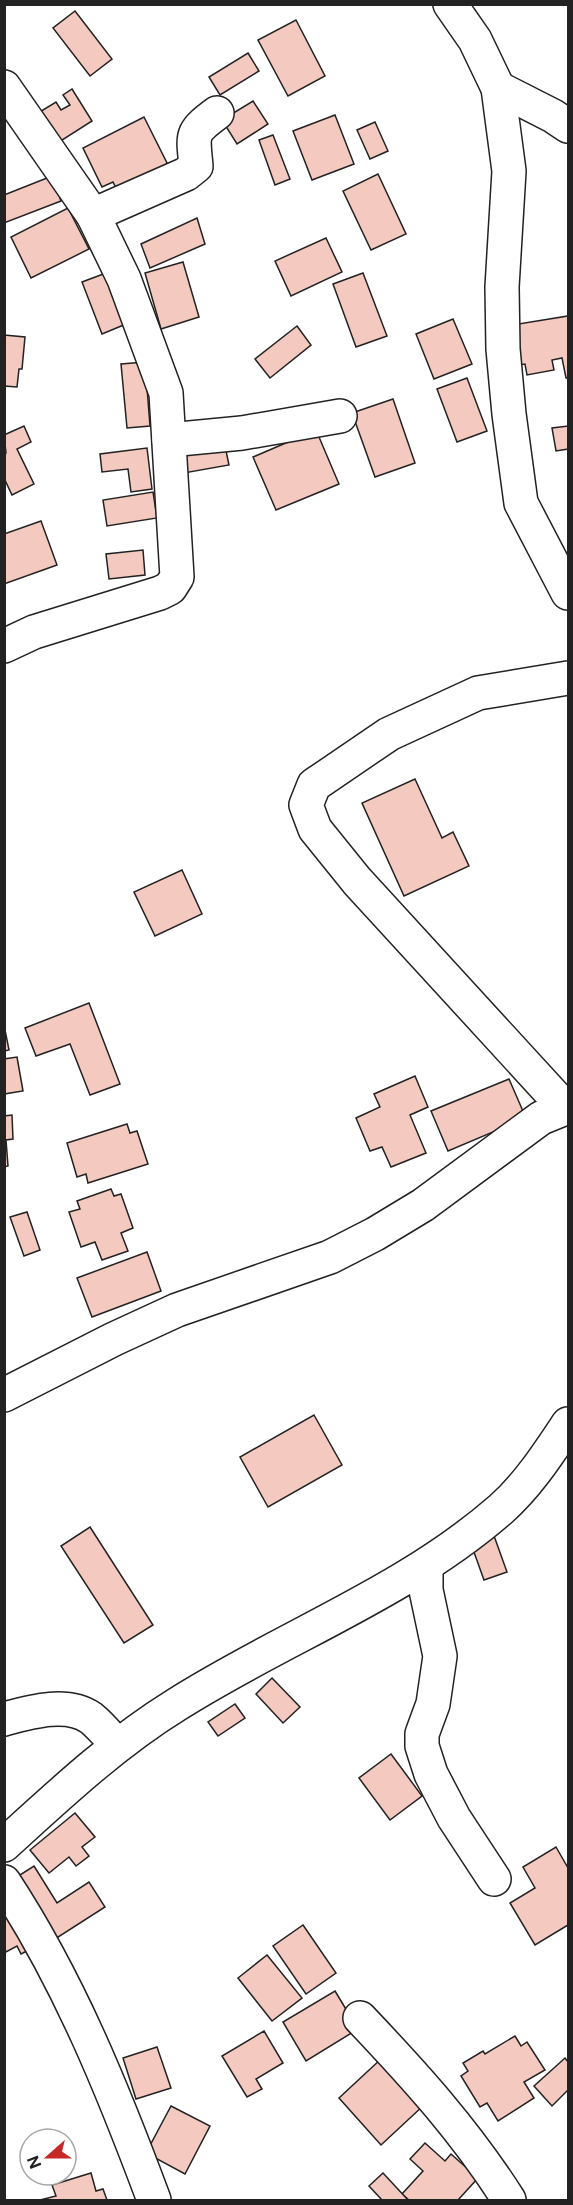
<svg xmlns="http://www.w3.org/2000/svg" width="573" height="2205" viewBox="0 0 573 2205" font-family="'Public Sans',sans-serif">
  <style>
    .building { fill: #f3c9c0; stroke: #222; stroke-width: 1.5 }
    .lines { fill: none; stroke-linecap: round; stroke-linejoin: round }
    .minor-casing { stroke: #222; stroke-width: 36 }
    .minor { stroke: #fff; stroke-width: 33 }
  </style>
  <rect width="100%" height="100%" fill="#fff"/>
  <g class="building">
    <polygon points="75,11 112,59 90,76 53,28"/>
    <polygon points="296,20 325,76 288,96 258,40"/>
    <polygon points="248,53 259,71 220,95 209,77"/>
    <polygon points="72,89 92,121 56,144 38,113 56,102 61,110 70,105 63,95"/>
    <polygon points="253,101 268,124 237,144 222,120"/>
    <polygon points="335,115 354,164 312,180 293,131"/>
    <polygon points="144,117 170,169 119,194 113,182 102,187 83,148"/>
    <polygon points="375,122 388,151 370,159 357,130"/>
    <polygon points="273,135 290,179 275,185 259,140"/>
    <polygon points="378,174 406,234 371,250 343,191"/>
    <polygon points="52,176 61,201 4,223 4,195"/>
    <polygon points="68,208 89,249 31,278 11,237"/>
    <polygon points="197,218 205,244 150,268 141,244"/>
    <polygon points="326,238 342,272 291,296 275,261"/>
    <polygon points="183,262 199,317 161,329 145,273"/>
    <polygon points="106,273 126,324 102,334 82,282"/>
    <polygon points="363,273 387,336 356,347 333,284"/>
    <polygon points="568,316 568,378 566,378 562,358 552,360 554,370 527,375 525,364 519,365 512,325"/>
    <polygon points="453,319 472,364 434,379 416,334"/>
    <polygon points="297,326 311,345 270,378 255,359"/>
    <polygon points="4,335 25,337 22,369 19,369 17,387 4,386"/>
    <polygon points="145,362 150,426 127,428 121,364"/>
    <polygon points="467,378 487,431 457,442 437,389"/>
    <polygon points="393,399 415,463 375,477 352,413"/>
    <polygon points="24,426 31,442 17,449 34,484 12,495 4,478 4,454 6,453 4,435"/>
    <polygon points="568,426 568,449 556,451 552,428"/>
    <polygon points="316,430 339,484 276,510 253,457"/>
    <polygon points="225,446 229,465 184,473 181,454"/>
    <polygon points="147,448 152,489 131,492 128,469 102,472 100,454"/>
    <polygon points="153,492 157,518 107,526 103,500"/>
    <polygon points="41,521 57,565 4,584 4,534"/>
    <polygon points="143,550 145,575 109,579 106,554"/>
    <polygon points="415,779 442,838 453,832 469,866 404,896 362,803"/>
    <polygon points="182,870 202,914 155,936 134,892"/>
    <polygon points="89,1003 120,1084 90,1095 70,1044 36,1056 25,1028"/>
    <polygon points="4,1025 9,1050 4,1051"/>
    <polygon points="17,1057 23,1091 4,1094 4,1059"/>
    <polygon points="415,1076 428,1107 410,1115 426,1153 391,1167 382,1147 370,1151 356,1118 380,1107 374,1094"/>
    <polygon points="509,1079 526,1118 448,1151 431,1111"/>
    <polygon points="12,1115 13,1139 6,1140 8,1166 4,1167 4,1116"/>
    <polygon points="127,1124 130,1133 137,1131 148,1164 88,1183 86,1174 77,1177 67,1143"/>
    <polygon points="111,1189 114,1196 121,1194 133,1228 121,1233 128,1251 102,1260 95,1242 81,1247 69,1212 80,1209 77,1201"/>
    <polygon points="27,1212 40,1250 24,1256 10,1217"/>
    <polygon points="147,1252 161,1291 92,1317 77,1278"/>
    <polygon points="314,1415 342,1465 268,1507 240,1457"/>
    <polygon points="90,1527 153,1625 124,1643 61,1546"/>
    <polygon points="493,1533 507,1572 484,1580 470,1541"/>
    <polygon points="272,1678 300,1707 283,1723 256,1694"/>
    <polygon points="235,1704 245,1718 218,1736 208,1722"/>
    <polygon points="391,1754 422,1796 390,1820 359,1778"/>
    <polygon points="75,1813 95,1837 82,1847 89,1856 76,1866 69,1857 49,1873 30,1850"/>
    <polygon points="556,1847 568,1868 568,1925 535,1945 510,1903 535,1888 523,1867"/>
    <polygon points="34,1866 57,1903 89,1882 105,1907 52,1941 12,1880"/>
    <polygon points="4,1907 35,1947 21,1954 17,1946 4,1953"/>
    <polygon points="303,1925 336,1973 306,1994 273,1946"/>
    <polygon points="267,1955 302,1998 272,2021 238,1978"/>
    <polygon points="335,1991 358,2029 306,2061 283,2022"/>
    <polygon points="264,2031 283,2063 256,2079 262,2089 247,2097 222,2056"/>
    <polygon points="515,2036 521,2046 527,2042 545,2070 524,2082 534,2098 498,2121 487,2103 480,2107 461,2076 468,2071 463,2063 483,2051 485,2054"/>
    <polygon points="157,2047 171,2088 136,2099 123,2058"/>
    <polygon points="382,2058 424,2105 381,2145 339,2098"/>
    <polygon points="565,2058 568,2062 568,2090 552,2106 534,2086"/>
    <polygon points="171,2106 210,2126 185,2174 146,2153"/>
    <polygon points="425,2143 445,2161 451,2154 478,2178 458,2200 409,2200 402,2194 423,2171 410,2159"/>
    <polygon points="91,2173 96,2191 103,2189 107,2200 40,2200 56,2196 52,2185"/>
    <polygon points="383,2173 408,2200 382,2200 369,2186"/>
  </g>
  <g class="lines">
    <g class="minor-casing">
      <g id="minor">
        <polyline points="450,4 475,40 498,88 509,171 502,287 503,349 509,414 521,503 568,593"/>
        <polyline points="4,87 93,215 124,279 166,393 177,577 170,588 160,593 34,632 4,646"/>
        <polyline points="498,88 553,116 568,126"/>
        <path d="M 93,215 L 186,174 L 196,166 C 193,134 190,133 217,113"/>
        <polyline points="169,440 242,433 340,416"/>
        <polyline points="565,1108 357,881 315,829 306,805 314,785 389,734 478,693 568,678"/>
        <polyline points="4,1395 114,1339 177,1310 330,1257 375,1234 423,1205 541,1118 568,1107"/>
        <polyline points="426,1566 426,1590 440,1656 433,1704 422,1734 422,1746 431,1774 454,1818 494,1879"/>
        <path d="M 4,1719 C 30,1712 67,1701 91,1718 C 100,1725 109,1736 117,1745"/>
        <path d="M 4,1845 C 59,1795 113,1744 176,1705 C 283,1637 405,1593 501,1509 C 528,1485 548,1454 568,1424"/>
        <path d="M 4,1882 C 69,1981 113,2090 154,2200"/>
        <path d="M 360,2018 C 416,2077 465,2131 509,2200"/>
      </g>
    </g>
    <use href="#minor" class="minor"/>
  </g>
  <rect width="573" height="2205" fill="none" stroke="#222222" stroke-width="12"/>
  <g transform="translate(48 2157) rotate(249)"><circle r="28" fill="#ffffff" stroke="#a7a7a7" stroke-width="1.5"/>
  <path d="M0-4.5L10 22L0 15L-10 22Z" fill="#c62828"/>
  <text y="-9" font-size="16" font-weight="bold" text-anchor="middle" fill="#222222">N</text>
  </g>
</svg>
